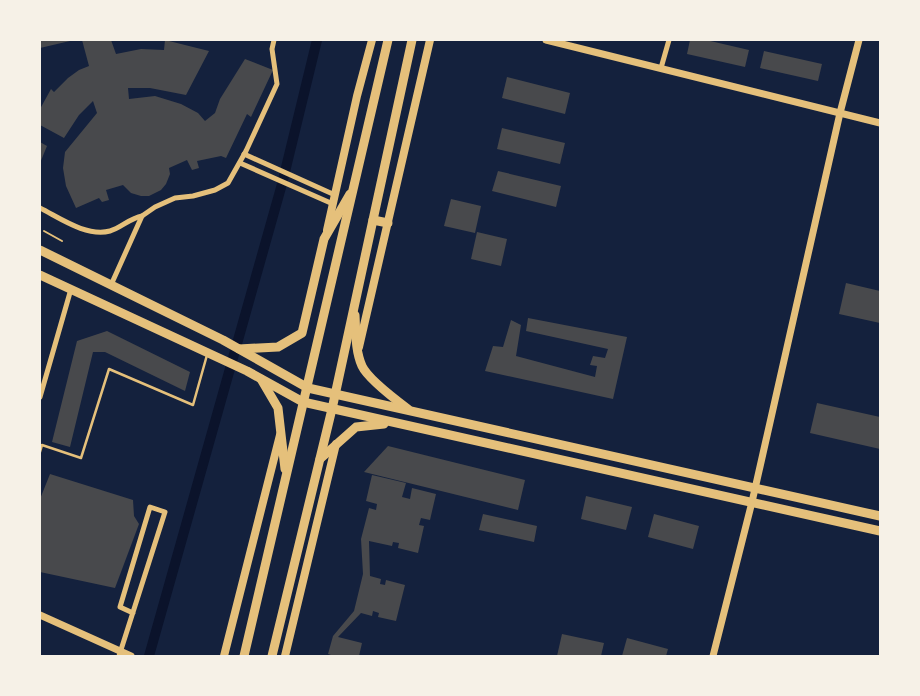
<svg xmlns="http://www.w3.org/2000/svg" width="920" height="696" viewBox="0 0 920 696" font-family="Rubik,sans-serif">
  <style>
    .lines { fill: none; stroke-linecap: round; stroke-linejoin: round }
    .canal { stroke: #0b132b; stroke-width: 10 }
    .building { fill: #48494c }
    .path { stroke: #e5c07b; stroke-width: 2 }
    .service { stroke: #e5c07b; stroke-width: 2.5 }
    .minor { stroke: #e5c07b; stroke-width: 5 }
    .tertiary { stroke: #e5c07b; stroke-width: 7 }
    .secondary { stroke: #e5c07b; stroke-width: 8 }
    .primary { stroke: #e5c07b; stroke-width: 9 }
  </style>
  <rect width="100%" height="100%" fill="#14213d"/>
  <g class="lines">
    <polyline class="canal" points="149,656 282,184 317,40"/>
  </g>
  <g class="building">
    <polygon points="40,40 70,40 70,41 40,48"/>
    <polygon points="82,40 111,40 116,54 141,49 164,50 165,40 209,51 186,95 150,88 128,88 129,99 155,96 181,104 198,113 205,121 215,113 220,99 245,59 273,70 251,117 247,114 226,158 221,156 197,161 199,168 192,170 187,160 169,168 170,174 166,184 161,190 149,196 141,196 131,193 123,185 106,190 109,200 102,202 99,198 76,208 66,186 63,168 65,152 97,113 93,101 79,115 64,138 40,125 40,109 51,89 54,92 68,78 79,70 89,66"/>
    <polygon points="690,40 706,40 749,50 745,67 687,54"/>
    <polygon points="764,51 822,64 818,81 760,68"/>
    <polygon points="507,77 570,93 565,114 502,98"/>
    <polygon points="502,128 565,143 560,164 497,149"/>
    <polygon points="40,142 47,146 40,163"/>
    <polygon points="498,171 561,186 556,207 492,191"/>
    <polygon points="451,199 481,206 475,233 444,226"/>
    <polygon points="477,232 507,239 501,266 471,259"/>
    <polygon points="846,283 880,291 880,323 839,314"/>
    <polygon points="528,318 627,337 613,399 485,371 493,346 503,347 511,320 521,325 516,356 595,377 597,366 590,365 593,356 605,358 608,349 526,331"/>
    <polygon points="107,331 190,372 185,391 105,352 93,352 70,447 52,442 77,341"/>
    <polygon points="817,403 880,417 880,449 810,433"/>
    <polygon points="388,446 525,480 518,510 364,472"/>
    <polygon points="50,474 133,500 134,516 139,524 115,588 40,572 40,499"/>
    <polygon points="372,475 406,483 402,497 410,499 412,488 436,494 430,520 421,518 419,525 424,526 418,553 398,548 399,543 393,542 392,546 369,541 370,576 381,579 380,584 385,585 386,580 405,585 396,621 378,617 379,613 373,611 372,616 361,613 338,637 362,643 359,656 334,656 328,654 333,636 354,611 363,574 361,539 369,508 376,510 377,504 366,501"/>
    <polygon points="586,496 632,507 626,530 581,519"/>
    <polygon points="483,514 537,526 534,542 479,530"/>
    <polygon points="654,514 699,526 693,549 648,537"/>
    <polygon points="562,634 604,643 601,656 557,656"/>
    <polygon points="627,638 668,649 666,656 622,656"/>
  </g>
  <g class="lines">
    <polyline class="path" points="44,231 62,241"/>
    <polyline class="service" points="40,452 42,445 81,458 109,369 193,405 207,355"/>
    <g class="minor">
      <polyline points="661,68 669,40"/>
      <polyline points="244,154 335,195"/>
      <polyline points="240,163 333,204"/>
      <path d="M 40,208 C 60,218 86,237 110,231 C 121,228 130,218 142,216"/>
      <polyline points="111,285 142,216 155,207 175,198 193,196 215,190 228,183 246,151 277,84 272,49 274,40"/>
      <polyline points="40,397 71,289"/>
      <polyline points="119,656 165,512 150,507 120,607 133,613"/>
    </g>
    <g class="tertiary">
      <polyline points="546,40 880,123"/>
      <polyline points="40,615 131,656"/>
      <polyline points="713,656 752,502 840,113 859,40"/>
    </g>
    <g class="secondary">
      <polyline points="327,230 357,96 372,40"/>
      <polyline points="359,347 430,40"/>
      <polyline points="224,656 280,435"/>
      <polyline points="285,656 336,444"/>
    </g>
    <g class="primary">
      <polyline points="373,220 388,223"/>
      <polyline points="40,250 223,340 308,388 880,516"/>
      <polyline points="40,275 247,371 303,402 880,531"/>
      <path d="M 355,315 C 356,332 355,350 362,366 C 368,379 396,400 408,409"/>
      <polyline points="239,349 278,347 302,333 324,239 350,194"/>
      <polyline points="261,379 278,408 285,469"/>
      <polyline points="320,459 356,427 384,424"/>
      <polyline points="244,656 388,40"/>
      <polyline points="272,656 332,409 412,40"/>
    </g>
  </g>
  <rect width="920" height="696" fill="none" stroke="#f6f1e7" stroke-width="82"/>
</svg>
